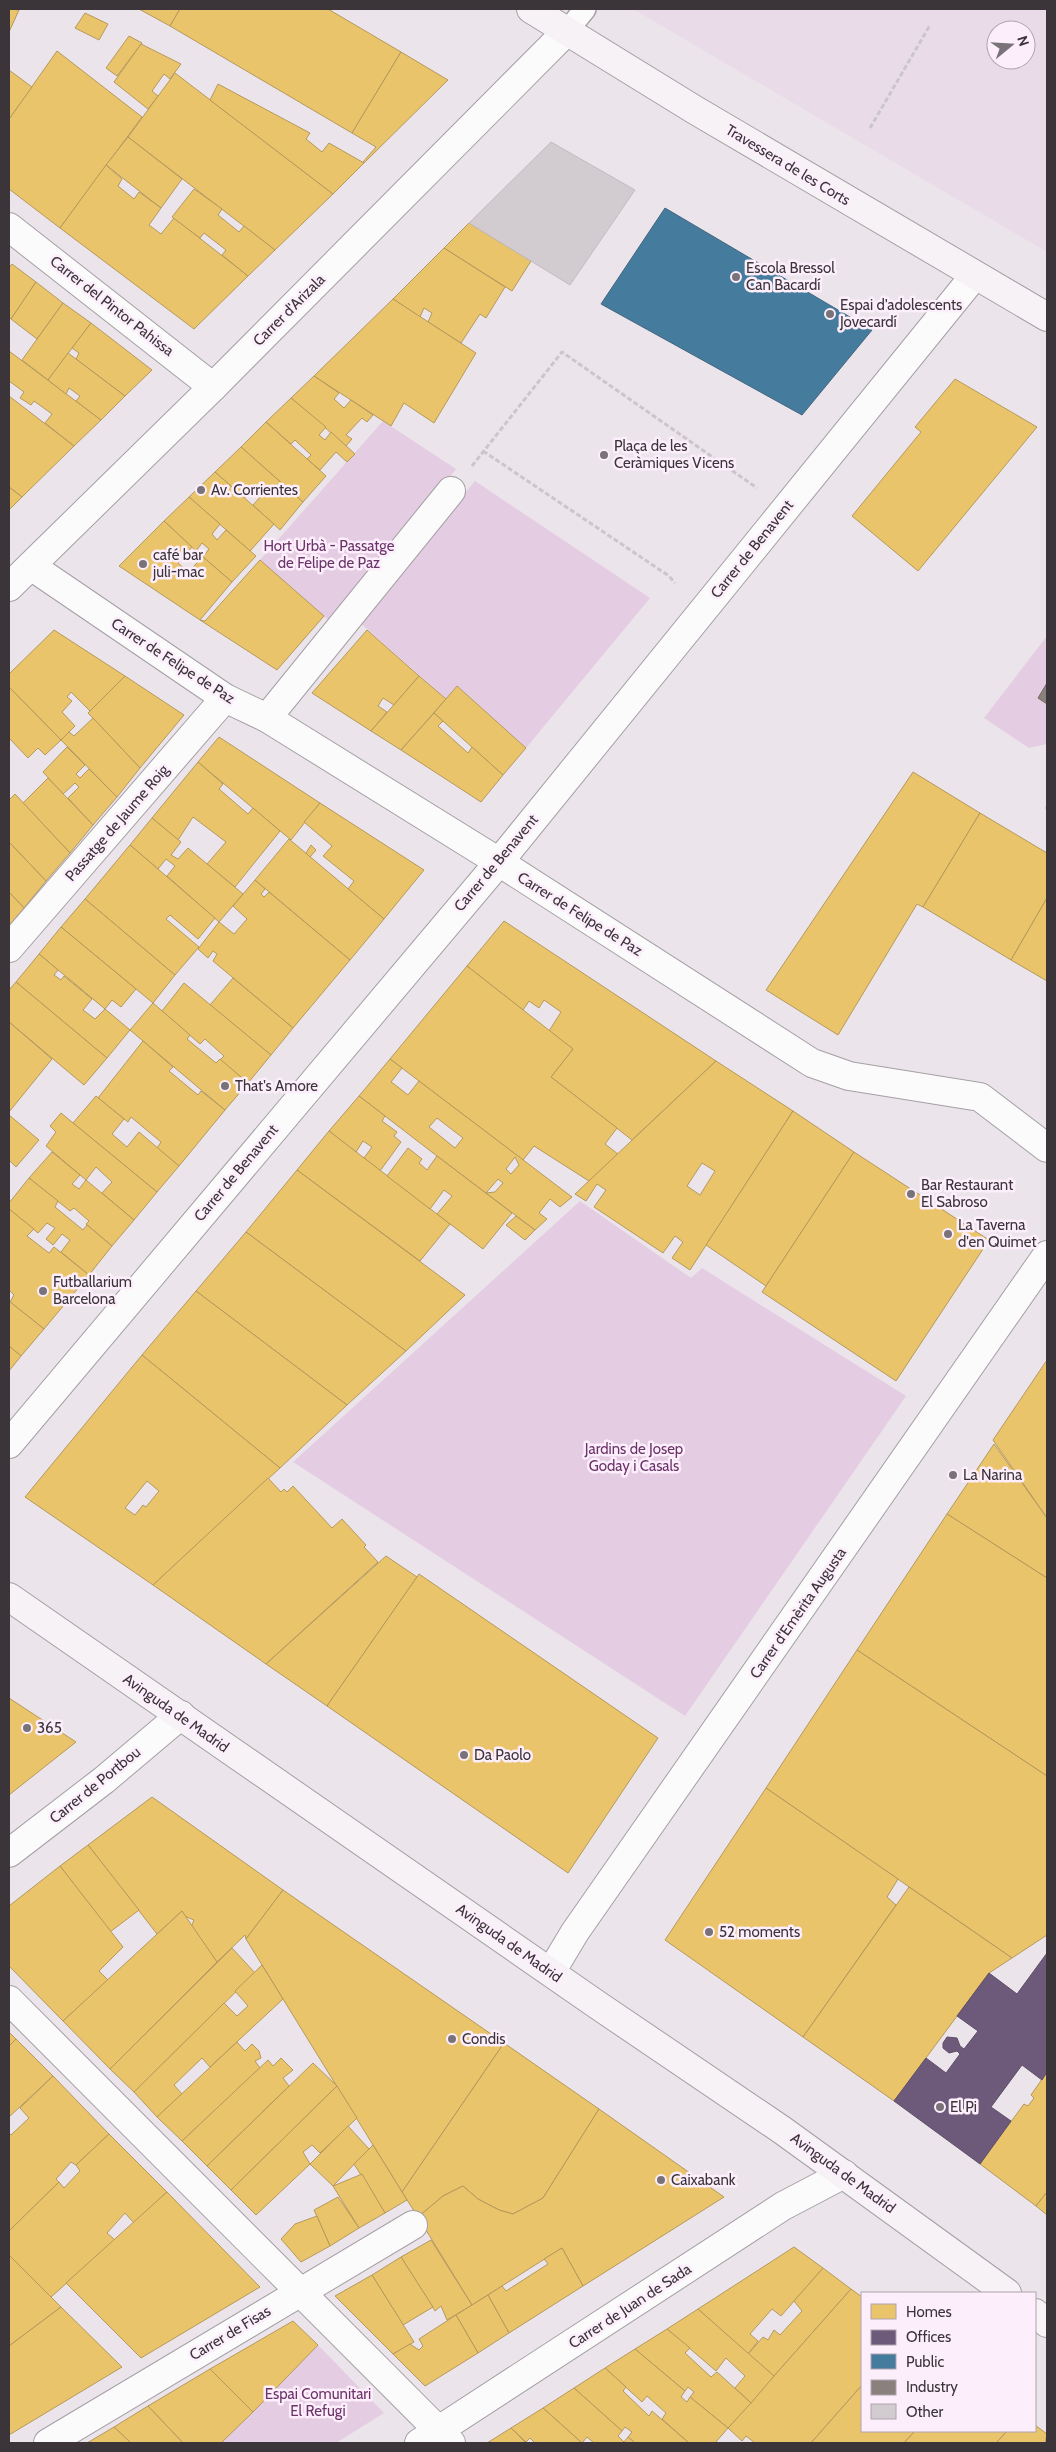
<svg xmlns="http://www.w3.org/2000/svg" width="1056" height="2452" viewBox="0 0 1056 2452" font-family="Cabin,sans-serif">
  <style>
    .built { fill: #eadbe9; fill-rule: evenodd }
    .green { fill: #e4cce2 }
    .homes { fill: #e9c46a; stroke: #b5995c; fill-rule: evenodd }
    .offices { fill: #6d597a; stroke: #5e4e67 }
    .public { fill: #457b9d; stroke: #42667f }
    .industry { fill: #8a817c; stroke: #726a68 }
    .building { fill: #d2ccd1; stroke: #c2bbc1 }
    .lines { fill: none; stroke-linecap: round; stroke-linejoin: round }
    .service-casing { stroke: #a59fa4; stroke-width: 24 }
    .minor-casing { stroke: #a59fa4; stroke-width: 30 }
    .secondary-casing { stroke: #a59fa4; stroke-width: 30 }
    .path { stroke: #cac6ca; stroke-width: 3; stroke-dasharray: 5 2.5; stroke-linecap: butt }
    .service { stroke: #fcfbfc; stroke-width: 21 }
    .minor { stroke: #fcfbfc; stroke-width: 28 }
    .secondary { stroke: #f6f2f6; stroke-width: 28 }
    .poi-dot { fill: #797278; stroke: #fdeefc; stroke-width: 2 }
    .labels { text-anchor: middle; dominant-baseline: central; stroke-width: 5; stroke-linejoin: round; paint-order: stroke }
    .street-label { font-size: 15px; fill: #3b353a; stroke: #fdeefc }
    .poi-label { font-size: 15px; fill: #3b353a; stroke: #fdeefc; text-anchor: start }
    .park-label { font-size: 15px; fill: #6b3469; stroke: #fdeefc }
  </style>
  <rect width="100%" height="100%" fill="#ece4eb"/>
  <path class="built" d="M 633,9 L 1047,9 L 1047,252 ZM 996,30 L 1026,30 L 1026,60 L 996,60 Z"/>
  <g class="green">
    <polygon points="383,421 456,469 334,625 260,560"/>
    <polygon points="475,481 650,598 526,748 457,686 446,699 358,621"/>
    <polygon points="1047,636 1047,744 1029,748 984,718"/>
    <polygon points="580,1201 691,1278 702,1268 906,1396 685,1716 293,1462"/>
    <polygon points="318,2345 384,2413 336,2443 221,2443"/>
  </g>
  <g class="homes">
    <polygon points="9,9 19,10 9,32"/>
    <polygon points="139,9 180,9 170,26"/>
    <polygon points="180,9 328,9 401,52 352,133 170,26"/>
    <polygon points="85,13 108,24 99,40 75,28"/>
    <polygon points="129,36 142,43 117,76 106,68"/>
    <polygon points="141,44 181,64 170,79 164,74 152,91 158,96 148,109 114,82"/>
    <polygon points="57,51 142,117 60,228 9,189 9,119"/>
    <polygon points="401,52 448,80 364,163 363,162 376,147 352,133"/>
    <polygon points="9,70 32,87 9,119"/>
    <polygon points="175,73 333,194 275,250 128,137"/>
    <polygon points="218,84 310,133 306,139 322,152 329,143 364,163 333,194 210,100"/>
    <polygon points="128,137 182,179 161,208 106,165"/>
    <polygon points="106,165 122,179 118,186 134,199 139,192 161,208 149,225 161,234 174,218 248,276 194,329 60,228"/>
    <polygon points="194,189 222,209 218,215 239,232 244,226 275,250 248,276 222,255 226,250 204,233 200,238 172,217"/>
    <polygon points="469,223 531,261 512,291 444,248"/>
    <polygon points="444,248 505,287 486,318 480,314 461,343 428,322 432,313 424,308 420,317 393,299"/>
    <polygon points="12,264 36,282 11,319 9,317 9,268"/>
    <polygon points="36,282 63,303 37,339 11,319"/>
    <polygon points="393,299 476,353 434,423 404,403 391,426 314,376"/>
    <polygon points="63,303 91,323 48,380 22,360"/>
    <polygon points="91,323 152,370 125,396 76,359 79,353 72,348"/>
    <polygon points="9,351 101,420 74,446 45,423 52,414 34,401 31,405 20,398 24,392 9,381"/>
    <polygon points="68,353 125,396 101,420 76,401 80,396 69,388 66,394 48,380"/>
    <polygon points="314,376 339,393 334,399 344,408 351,400 373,415 367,422 362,418 346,435 352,439 346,446 291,398"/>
    <polygon points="955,379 1037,427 918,571 852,516 921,432 915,427"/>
    <polygon points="9,396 74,446 22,497 9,487"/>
    <polygon points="291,398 326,427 319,435 325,440 331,432 355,454 347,462 336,452 320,470 307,459 311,455 295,440 291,444 266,422"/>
    <polygon points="266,422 326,476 303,502 241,447"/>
    <polygon points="241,447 303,502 280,530 253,505 261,496 253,489 245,498 215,472"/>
    <polygon points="215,472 274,524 250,551 189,497"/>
    <polygon points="9,487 22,497 9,510"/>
    <polygon points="189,497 220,524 212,534 217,540 226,530 256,556 232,582 203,557 209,549 202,543 196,551 164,521"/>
    <polygon points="164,521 192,547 178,563 188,572 203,557 232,582 200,620 119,566"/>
    <polygon points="260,560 324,616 277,670 200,620 205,621"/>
    <polygon points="54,630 125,676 90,711 71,692 67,697 72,701 62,712 75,726 61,740 9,687 9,674"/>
    <polygon points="367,630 419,676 394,705 383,698 378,706 387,712 371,731 312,693"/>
    <polygon points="125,676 184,715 140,768 88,713"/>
    <polygon points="419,676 446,699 401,750 371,731"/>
    <polygon points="457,686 526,748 503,775 434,713"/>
    <polygon points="9,687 61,740 45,755 38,748 28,758 9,738"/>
    <polygon points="434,713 443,721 438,726 468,753 472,747 503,775 481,802 401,750"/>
    <polygon points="93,718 140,768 117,797 61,740 69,732 74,736"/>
    <polygon points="219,737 320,803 291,840 198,762"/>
    <polygon points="67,747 85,765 76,774 80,778 89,769 117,797 93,825 68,798 79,787 75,783 63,794 43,772"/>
    <polygon points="198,762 223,784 219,789 248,814 253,808 280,831 235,887 207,864 226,842 193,817 178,840 152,818"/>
    <polygon points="913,772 980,813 923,907 917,904 838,1035 766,990"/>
    <polygon points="48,778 93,825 70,853 23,803"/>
    <polygon points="15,794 70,853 46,881 9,842 9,800"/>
    <polygon points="320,803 424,870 384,919 348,889 354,881 323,856 332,846 304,822"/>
    <polygon points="980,813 1047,853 1047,898 1011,960 923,907"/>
    <polygon points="152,818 181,842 171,855 178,859 188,848 243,894 219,922 167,876 175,866 166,859 158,869 130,845"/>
    <polygon points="289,839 384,919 350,960 255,880"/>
    <polygon points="9,842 46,881 24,908 9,892"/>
    <polygon points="130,845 215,918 198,939 170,915 166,919 199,947 175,975 85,899"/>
    <polygon points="311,845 316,850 310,857 306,853"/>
    <polygon points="255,880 265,889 261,894 264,897 269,892 350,960 293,1028 213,961 217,954 213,951 208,958 198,949 219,922 234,934 247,919 233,906"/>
    <polygon points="9,892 24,908 9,926"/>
    <polygon points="1047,898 1047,981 1011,960"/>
    <polygon points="85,899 175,975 153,1003 61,927"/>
    <polygon points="504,921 716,1061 632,1140 551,1077 573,1049 549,1031 561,1012 544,1000 539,1008 529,1001 523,1010 467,966"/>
    <polygon points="61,927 136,989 121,1007 112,1000 105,1009 39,954"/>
    <polygon points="39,954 58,970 54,975 61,980 64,976 92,999 83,1010 95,1019 105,1009 130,1030 107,1058 16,982"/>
    <polygon points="467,966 573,1049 551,1077 617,1128 605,1144 618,1154 589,1181 534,1146 523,1160 390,1059"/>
    <polygon points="233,978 293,1028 271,1055 210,1005"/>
    <polygon points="16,982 107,1058 84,1085 9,1022 9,990"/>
    <polygon points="184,983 271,1055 248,1083 220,1060 224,1056 205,1039 200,1044 162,1011"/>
    <polygon points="153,1003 190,1035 187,1039 216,1063 220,1059 248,1083 225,1110 130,1030"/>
    <polygon points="9,1022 52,1059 9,1112"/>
    <polygon points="143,1041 173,1067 169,1071 198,1095 201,1091 225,1110 179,1166 157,1148 161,1142 131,1117 128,1122 98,1098"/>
    <path d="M 390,1059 L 402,1068 L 391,1082 L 394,1084 L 408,1095 L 419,1081 L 572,1197 L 560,1207 L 550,1199 L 539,1213 L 547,1219 L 535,1230 L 437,1156 L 359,1096 ZM 437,1118 L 463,1138 L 455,1148 L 429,1127 ZM 515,1157 L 519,1165 L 511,1174 L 506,1169 ZM 498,1179 L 503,1183 L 495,1192 L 486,1193 Z"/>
    <path d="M 716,1061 L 793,1111 L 690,1270 L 672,1258 L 683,1242 L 675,1236 L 663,1253 L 594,1207 L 606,1190 L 597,1184 L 586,1201 L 575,1194 ZM 702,1163 L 715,1171 L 700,1195 L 687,1186 Z"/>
    <polygon points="96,1096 124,1119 112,1134 127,1147 139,1132 179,1166 157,1192 73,1123"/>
    <polygon points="359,1096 385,1116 382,1121 397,1132 394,1136 401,1142 380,1171 364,1158 372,1147 363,1141 356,1152 329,1131"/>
    <polygon points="793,1111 854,1152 766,1286 706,1245"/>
    <polygon points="61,1113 157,1192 134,1220 102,1193 112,1182 96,1167 86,1180 46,1146 56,1132 50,1126"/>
    <polygon points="9,1115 39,1140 16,1167 9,1160"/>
    <polygon points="329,1131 450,1224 420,1261 297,1170"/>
    <polygon points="408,1148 422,1159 419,1163 427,1170 437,1156 512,1213 483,1249 437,1214 452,1196 444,1190 430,1209 387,1176"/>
    <polygon points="52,1152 80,1175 72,1184 79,1189 86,1180 134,1220 112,1246 86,1224 89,1221 74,1208 70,1211 29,1178"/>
    <polygon points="854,1152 989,1240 896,1381 762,1292"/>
    <polygon points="297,1170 465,1295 406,1351 246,1232"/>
    <polygon points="29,1178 58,1201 55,1207 83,1230 87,1225 112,1246 89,1275 61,1252 70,1240 62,1234 53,1245 46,1239 55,1228 47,1223 38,1233 9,1209 9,1203"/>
    <polygon points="9,1209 34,1229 27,1236 49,1253 54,1247 89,1275 44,1329 10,1302 14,1295 9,1290"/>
    <polygon points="516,1216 535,1230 525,1240 506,1225"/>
    <polygon points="246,1232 406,1351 347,1405 196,1291"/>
    <polygon points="196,1291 347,1405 280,1468 142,1355"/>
    <polygon points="9,1301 44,1329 21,1356 9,1346"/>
    <polygon points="9,1346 21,1356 9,1371"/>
    <path d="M 142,1355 L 280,1468 L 153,1585 L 25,1497 ZM 147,1481 L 159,1491 L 146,1507 L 143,1505 L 135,1515 L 125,1508 Z"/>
    <polygon points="1047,1360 1047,1518 993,1440"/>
    <polygon points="994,1444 1047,1518 1047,1578 947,1514"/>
    <polygon points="268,1478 281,1492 284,1489 287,1492 293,1486 332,1528 342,1519 366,1545 364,1547 378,1562 266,1664 153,1585"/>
    <polygon points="947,1514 1047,1578 1047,1776 857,1650"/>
    <polygon points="386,1556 417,1577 327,1706 266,1664"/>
    <polygon points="419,1574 658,1738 568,1873 327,1706"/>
    <polygon points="857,1650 1047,1776 1047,1935 1012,1958 766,1788"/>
    <polygon points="9,1698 76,1742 9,1795"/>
    <polygon points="766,1788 898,1879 887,1897 896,1905 803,2037 665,1940"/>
    <polygon points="152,1797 283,1890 246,1939 245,1935 217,1962 191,1927 194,1920 184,1916 182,1911 157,1934 88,1845"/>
    <polygon points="88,1845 139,1910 110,1932 60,1866"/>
    <polygon points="60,1866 123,1947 99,1971 108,1980 63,2021 9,1966 9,1906"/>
    <polygon points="909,1887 1012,1958 989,1973 894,2101 803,2037"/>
    <polygon points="283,1890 504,2043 402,2192 246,1939"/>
    <polygon points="182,1911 217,1962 110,2069 63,2021"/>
    <polygon points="232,1948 255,1973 134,2092 110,2069"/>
    <polygon points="262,1965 283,1999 210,2067 202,2058 174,2085 182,2094 157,2117 134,2092 224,2003 237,2016 248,2006 235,1991"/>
    <polygon points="9,2032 16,2039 9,2046"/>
    <polygon points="16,2039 53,2076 9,2117 9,2046"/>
    <polygon points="237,2042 245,2051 252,2044 259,2051 261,2058 255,2061 260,2068 182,2141 157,2117"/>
    <polygon points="504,2043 599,2109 543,2198 513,2214 499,2210 478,2199 463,2186 443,2196 418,2217 402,2192"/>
    <polygon points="281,2058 293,2070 283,2078 289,2086 207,2166 182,2141 268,2060 273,2066"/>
    <polygon points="313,2063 337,2086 231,2190 207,2166"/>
    <polygon points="1047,2072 1047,2192 1036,2206 980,2164 1024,2104 1028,2106 1034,2098 1031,2095"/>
    <polygon points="53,2076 109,2134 76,2165 71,2162 56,2179 59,2182 9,2231 9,2133 11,2135 29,2118 20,2108"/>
    <polygon points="337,2086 357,2118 320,2153 312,2145 303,2152 310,2164 256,2215 231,2190"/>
    <polygon points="599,2109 724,2197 583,2286 562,2248 472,2305 418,2217 443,2196 463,2186 478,2199 499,2210 513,2214 543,2198"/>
    <polygon points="348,2126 369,2149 333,2186 310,2164"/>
    <polygon points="109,2134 167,2192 134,2223 125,2213 107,2233 115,2240 51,2297 9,2255 9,2231 59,2182 64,2188 80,2171 76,2165"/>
    <polygon points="373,2145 407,2200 385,2213 354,2164"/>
    <polygon points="362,2174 385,2213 359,2228 333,2186"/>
    <polygon points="167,2192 260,2287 141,2358 66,2283"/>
    <polygon points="1047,2192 1047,2215 1036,2206"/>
    <polygon points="338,2197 359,2228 330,2246 314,2210"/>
    <polygon points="317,2216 330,2246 301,2262 281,2239 295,2224"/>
    <polygon points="431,2240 472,2305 447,2320 441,2306 435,2311 401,2257"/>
    <polygon points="794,2247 823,2268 781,2316 772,2309 750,2334 758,2341 748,2354 698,2309"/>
    <polygon points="562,2248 583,2286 509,2333 488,2295 502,2286 506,2291 548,2264 544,2259"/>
    <polygon points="9,2255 61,2307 9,2346"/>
    <polygon points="401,2257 433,2307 403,2325 372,2275"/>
    <polygon points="823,2268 851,2289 774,2376 748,2354 763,2337 768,2340 774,2330 780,2335 802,2311 794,2301"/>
    <polygon points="372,2275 414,2342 393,2354 335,2296"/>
    <polygon points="851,2289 862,2297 862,2385 811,2443 755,2443 746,2436 742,2441 728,2428"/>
    <polygon points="488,2295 509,2333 478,2353 456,2315"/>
    <polygon points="61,2307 122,2367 9,2435 9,2346"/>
    <polygon points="698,2309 774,2376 751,2403 735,2388 745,2376 726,2358 716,2371 667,2329"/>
    <polygon points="456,2315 478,2353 425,2386 393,2354 410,2344 419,2350 423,2346 419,2339"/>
    <polygon points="293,2321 318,2345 253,2412 210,2369"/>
    <polygon points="667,2329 690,2348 685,2353 711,2377 717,2372 751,2403 728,2428 690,2397 694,2392 688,2387 685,2391 635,2349"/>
    <polygon points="635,2349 685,2391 681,2397 687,2402 690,2397 728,2428 715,2443 689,2443 662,2419 666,2413 647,2396 642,2402 605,2368"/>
    <polygon points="605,2368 626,2387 623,2391 649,2416 652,2411 689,2443 635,2443 628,2437 632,2432 625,2427 622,2431 574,2388"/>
    <polygon points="210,2369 253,2412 221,2443 183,2443 148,2406"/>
    <polygon points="862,2385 862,2431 915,2431 904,2443 811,2443"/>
    <polygon points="574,2388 622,2431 618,2436 624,2442 628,2437 635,2443 594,2443 587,2437 582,2443 543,2408"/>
    <polygon points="148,2406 183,2443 131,2443 114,2427"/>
    <polygon points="543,2408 582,2443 535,2443 530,2438 526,2442 511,2428"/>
    <polygon points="1035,2425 1047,2434 1045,2443 996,2443 1007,2431 1035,2431"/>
    <polygon points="114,2427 131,2443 87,2443"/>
    <polygon points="511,2428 526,2443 487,2443"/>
    <polygon points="915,2431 1007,2431 996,2443 904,2443"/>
  </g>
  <polygon class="offices" points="1047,1953 1047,2072 1042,2080 1022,2065 991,2107 1011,2121 980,2164 894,2101 926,2058 946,2073 960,2054 957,2051 949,2053 943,2048 943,2043 947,2037 957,2038 960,2046 964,2049 978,2031 957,2016 989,1973 1017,1994"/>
  <polygon class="public" points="665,208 872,330 802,415 601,304"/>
  <polygon class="industry" points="1047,683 1047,704 1038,698"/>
  <polygon class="building" points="551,142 635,190 570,285 469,223"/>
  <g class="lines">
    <g class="service-casing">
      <polyline id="service" points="567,31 585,9"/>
    </g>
    <g class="minor-casing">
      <g id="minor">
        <polyline points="9,227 213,387"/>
        <polyline points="31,566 225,698 267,718 499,862 812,1063 849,1076 980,1097 1047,1148"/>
        <polyline points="9,587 213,387 567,31"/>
        <polyline points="267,718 451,491"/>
        <polyline points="9,948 225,698"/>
        <polyline points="9,1444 499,862 975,275"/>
        <polyline points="9,1853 104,1780 181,1715"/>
        <polyline points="551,1972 575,1932 1047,1255"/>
        <polyline points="9,2000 451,2443"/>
        <polyline points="48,2443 413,2225"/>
        <polyline points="419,2443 783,2206 844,2174"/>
      </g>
    </g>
    <g class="secondary-casing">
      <g id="secondary">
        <polyline points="531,9 695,110 1047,317"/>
        <polyline points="9,1597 599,2006 782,2130 1007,2293"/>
        <polyline points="1035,2313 1047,2323"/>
      </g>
    </g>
    <g class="path">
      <polyline points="870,128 930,25"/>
      <polyline points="483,451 669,576 675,583"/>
      <polyline points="472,466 562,352 757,488"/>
      <polyline points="1046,809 1047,807"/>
    </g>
    <use href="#service" class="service"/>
    <use href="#minor" class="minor"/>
    <use href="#secondary" class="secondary"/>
  </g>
  <g class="poi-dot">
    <circle cx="736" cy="277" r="5"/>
    <circle cx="830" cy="314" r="5"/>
    <circle cx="604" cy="455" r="5"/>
    <circle cx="201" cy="490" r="5"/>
    <circle cx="143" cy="564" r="5"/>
    <circle cx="225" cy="1086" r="5"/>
    <circle cx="911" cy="1194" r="5"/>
    <circle cx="948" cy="1234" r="5"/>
    <circle cx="43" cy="1291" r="5"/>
    <circle cx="953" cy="1475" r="5"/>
    <circle cx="27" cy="1728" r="5"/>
    <circle cx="464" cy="1755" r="5"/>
    <circle cx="709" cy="1932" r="5"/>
    <circle cx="452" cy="2039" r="5"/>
    <circle cx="940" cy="2107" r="5"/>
    <circle cx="661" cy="2180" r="5"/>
  </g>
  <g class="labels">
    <g class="street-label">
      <text transform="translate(788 165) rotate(31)">Travessera de les Corts</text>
      <text transform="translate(112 306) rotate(38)">Carrer del Pintor Pahissa</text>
      <text transform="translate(289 310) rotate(-45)">Carrer d'Arizala</text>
      <text transform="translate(752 549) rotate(-51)">Carrer de Benavent</text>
      <text transform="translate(173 661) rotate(33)">Carrer de Felipe de Paz</text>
      <text transform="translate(117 823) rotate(-49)">Passatge de Jaume Roig</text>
      <text transform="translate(496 863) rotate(-50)">Carrer de Benavent</text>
      <text transform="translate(580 914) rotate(32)">Carrer de Felipe de Paz</text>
      <text transform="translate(236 1173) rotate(-50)">Carrer de Benavent</text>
      <text transform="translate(798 1613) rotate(-55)">Carrer d'Emèrita Augusta</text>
      <text transform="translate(176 1713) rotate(35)">Avinguda de Madrid</text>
      <text transform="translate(95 1785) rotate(-39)">Carrer de Portbou</text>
      <text transform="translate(509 1943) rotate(35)">Avinguda de Madrid</text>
      <text transform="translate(843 2173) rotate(36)">Avinguda de Madrid</text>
      <text transform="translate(630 2306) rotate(-33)">Carrer de Juan de Sada</text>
      <text transform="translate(230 2333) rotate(-31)">Carrer de Fisas</text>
    </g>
    <g class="poi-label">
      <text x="746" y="268">Escola Bressol<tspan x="746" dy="17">Can Bacardí</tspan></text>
      <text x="840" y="305">Espai d'adolescents<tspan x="840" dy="17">Jovecardí</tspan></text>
      <text x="614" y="446">Plaça de les<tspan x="614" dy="17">Ceràmiques Vicens</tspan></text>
      <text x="211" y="490">Av. Corrientes</text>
      <text x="153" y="555">café bar<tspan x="153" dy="17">juli-mac</tspan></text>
      <text x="235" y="1086">That's Amore</text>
      <text x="921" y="1185">Bar Restaurant<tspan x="921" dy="17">El Sabroso</tspan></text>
      <text x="958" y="1225">La Taverna<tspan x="958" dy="17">d'en Quimet</tspan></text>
      <text x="53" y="1282">Futballarium<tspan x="53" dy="17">Barcelona</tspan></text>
      <text x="963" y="1475">La Narina</text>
      <text x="37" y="1728">365</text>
      <text x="474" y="1755">Da Paolo</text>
      <text x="719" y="1932">52 moments</text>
      <text x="462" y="2039">Condis</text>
      <text x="950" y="2107">El Pi</text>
      <text x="671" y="2180">Caixabank</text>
    </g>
    <g class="park-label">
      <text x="329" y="546">Hort Urbà - Passatge<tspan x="329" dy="17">de Felipe de Paz</tspan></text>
      <text x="634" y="1449">Jardins de Josep<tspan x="634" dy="17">Goday i Casals</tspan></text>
      <text x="318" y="2394">Espai Comunitari<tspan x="318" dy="17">El Refugi</tspan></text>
    </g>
  </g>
  <rect width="1056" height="2452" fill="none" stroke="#3b353a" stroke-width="20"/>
  <rect x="861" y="2292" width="175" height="140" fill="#fdeefc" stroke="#afa4ae"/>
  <rect x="871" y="2304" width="25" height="15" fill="#e9c46a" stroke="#afa4ae"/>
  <text x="906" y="2317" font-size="15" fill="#3b353a">Homes</text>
  <rect x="871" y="2330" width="25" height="15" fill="#6d597a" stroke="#afa4ae"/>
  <text x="906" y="2342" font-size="15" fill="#3b353a">Offices</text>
  <rect x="871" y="2354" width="25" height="15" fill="#457b9d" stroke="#afa4ae"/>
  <text x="906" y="2367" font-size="15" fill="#3b353a">Public</text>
  <rect x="871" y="2380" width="25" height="15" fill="#8a817c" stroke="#afa4ae"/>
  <text x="906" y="2392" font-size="15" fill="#3b353a">Industry</text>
  <rect x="871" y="2404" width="25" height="15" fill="#d2ccd1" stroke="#afa4ae"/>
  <text x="906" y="2417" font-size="15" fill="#3b353a">Other</text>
  <g transform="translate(1011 45) rotate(72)"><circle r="24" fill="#fdeefc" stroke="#afa4ae"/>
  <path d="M0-4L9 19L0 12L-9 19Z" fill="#797278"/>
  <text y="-8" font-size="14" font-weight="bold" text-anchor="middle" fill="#3b353a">N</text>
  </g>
</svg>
